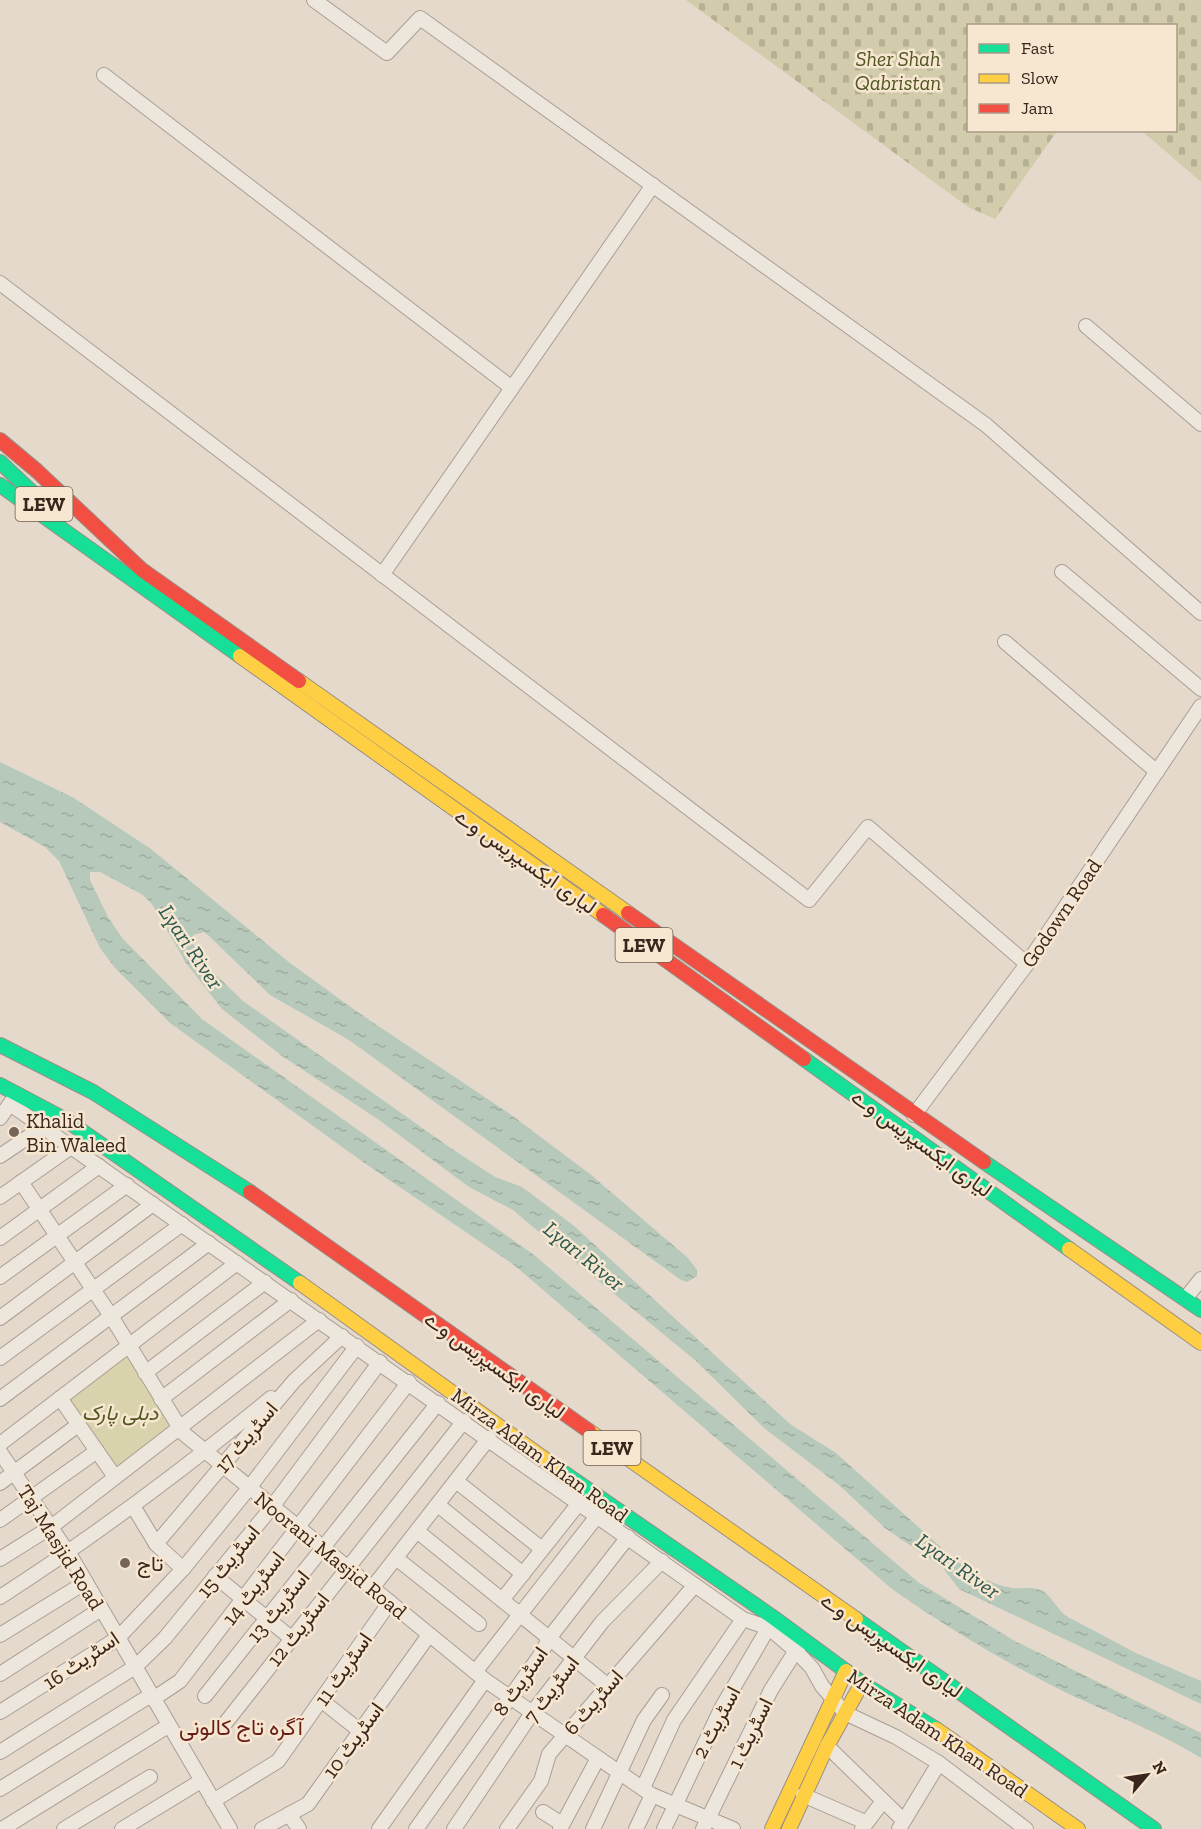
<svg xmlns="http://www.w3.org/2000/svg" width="1201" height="1829" viewBox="0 0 1201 1829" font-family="'Zilla Slab',Vazirmatn,serif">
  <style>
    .cemetery { fill: url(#cemetery-stones) }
    .green { fill: #d8d2ad }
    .water { fill: url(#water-ripples) }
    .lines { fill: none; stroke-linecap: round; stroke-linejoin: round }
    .street-casing { stroke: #aa9e95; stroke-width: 16 }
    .fast-casing { stroke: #998e85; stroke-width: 16 }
    .slow-casing { stroke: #998e85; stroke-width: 16 }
    .jam-casing { stroke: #998e85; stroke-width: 16 }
    .street { stroke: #ede6dd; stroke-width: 14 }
    .fast { stroke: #16e098; stroke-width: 14 }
    .slow { stroke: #ffcf43; stroke-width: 14 }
    .jam { stroke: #f24e42; stroke-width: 14 }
    .poi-dot { fill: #756559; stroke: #f7e6d0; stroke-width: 2 }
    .labels { text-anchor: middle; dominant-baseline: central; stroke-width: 5; stroke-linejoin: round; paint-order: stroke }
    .shield { fill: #f7e6d0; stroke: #726052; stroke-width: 1.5 }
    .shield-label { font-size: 20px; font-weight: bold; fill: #39261c }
    .park-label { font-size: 21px; font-style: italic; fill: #515622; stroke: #f7e6d0 }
    .street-label { font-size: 21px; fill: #39261c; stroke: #f7e6d0 }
    .poi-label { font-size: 21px; fill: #39261c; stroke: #f7e6d0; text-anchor: start }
    .water-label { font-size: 22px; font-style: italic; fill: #2b594f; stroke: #f7e6d0 }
    .neighbourhood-label { font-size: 22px; fill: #671e1a; stroke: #f7e6d0 }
  </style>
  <defs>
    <pattern id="cemetery-stones" width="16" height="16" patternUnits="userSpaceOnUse" patternTransform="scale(1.5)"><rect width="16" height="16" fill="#d2ccac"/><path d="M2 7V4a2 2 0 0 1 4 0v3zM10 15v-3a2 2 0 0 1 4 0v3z" fill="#b5af93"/></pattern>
    <pattern id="water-ripples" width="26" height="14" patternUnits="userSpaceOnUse" patternTransform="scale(1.5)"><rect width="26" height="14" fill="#b7c9bb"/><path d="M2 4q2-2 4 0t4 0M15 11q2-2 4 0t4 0" fill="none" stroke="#9eaca0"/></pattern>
  </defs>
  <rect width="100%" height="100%" fill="#e5d9cb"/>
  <polygon class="cemetery" points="686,0 1201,0 1201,182 1142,131 1176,130 1176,26 968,26 968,130 1057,131 995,219 968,207"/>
  <polygon class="green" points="128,1346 179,1426 114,1476 60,1398"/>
  <path class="water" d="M 0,762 L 74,798 L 151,849 L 290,963 L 359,1013 L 510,1114 L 590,1174 L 688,1258 L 697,1270 L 697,1276 L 687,1282 L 681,1280 L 349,1040 L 270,995 L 209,936 L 204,932 L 193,935 L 193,944 L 212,971 L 243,1001 L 452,1149 L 495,1177 L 522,1187 L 573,1225 L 790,1424 L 836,1453 L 954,1559 C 972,1573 991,1585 1013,1588 C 1021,1589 1030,1587 1037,1589 C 1051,1592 1056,1610 1068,1617 L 1136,1653 L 1201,1681 L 1201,1704 L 959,1589 L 943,1568 L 885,1528 L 839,1485 L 764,1428 L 696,1361 L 527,1222 L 513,1210 L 469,1187 L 379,1120 L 282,1056 L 222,1009 L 186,963 L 152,904 L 143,895 L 100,872 L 90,872 L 90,880 L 108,917 L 123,939 L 202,1019 L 534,1255 L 918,1582 L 1013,1640 L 1201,1733 L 1201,1758 C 1153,1728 1099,1710 1049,1684 C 994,1656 942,1624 892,1589 L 514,1265 L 363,1162 L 170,1023 L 115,968 L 100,948 L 59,861 L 45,847 L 0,822 Z"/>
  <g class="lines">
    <g class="street-casing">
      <g id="street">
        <polyline points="314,0 387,53 420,18 986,425 1201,613"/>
        <polyline points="104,75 512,388"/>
        <polyline points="0,283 809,900 868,827 1027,964"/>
        <polyline points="1086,326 1201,424"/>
        <polyline points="1062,572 1201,689"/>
        <polyline points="382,575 653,185"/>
        <polyline points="1005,642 1157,772"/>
        <polyline points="10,1104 743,1619 769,1628 796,1651 812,1668 822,1686 845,1713 896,1737 939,1763 1026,1829"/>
        <polyline points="914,1115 1027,964 1201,706"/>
        <polyline points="0,1118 14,1098"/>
        <polyline points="0,1156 43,1127"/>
        <polyline points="21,1182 111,1316 183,1433 485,1680 652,1795 733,1829"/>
        <polyline points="0,1197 71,1147"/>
        <polyline points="0,1238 99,1166"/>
        <polyline points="0,1277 127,1185"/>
        <polyline points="1185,1299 1201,1279"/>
        <polyline points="0,1318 153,1204"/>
        <polyline points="0,1358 182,1224"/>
        <polyline points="145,1373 265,1282"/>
        <polyline points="60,1398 115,1477"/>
        <polyline points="0,1399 209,1243"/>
        <polyline points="161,1399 291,1300"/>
        <polyline points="0,1444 237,1263"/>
        <polyline points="0,1452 73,1560 230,1829"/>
        <polyline points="456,1481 542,1549"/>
        <polyline points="0,1483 78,1425"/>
        <polyline points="438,1505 523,1574"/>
        <polyline points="133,1506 156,1544 183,1569"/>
        <polyline points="0,1520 97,1451"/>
        <polyline points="417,1531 502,1600 580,1502"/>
        <polyline points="156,1544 294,1381 342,1336"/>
        <polyline points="396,1558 479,1624"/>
        <polyline points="0,1559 51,1527 319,1320"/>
        <polyline points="215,1576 291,1638"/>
        <polyline points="373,1587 489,1438"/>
        <path d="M 0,1597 C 95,1536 184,1469 271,1398 L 276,1402"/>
        <polyline points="502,1600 607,1685"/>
        <polyline points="0,1635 86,1582"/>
        <polyline points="475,1672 598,1515"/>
        <polyline points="0,1674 101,1609"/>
        <polyline points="205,1696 438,1403"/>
        <polyline points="153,1699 180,1681 409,1382"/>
        <polyline points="321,1700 360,1731"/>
        <polyline points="0,1712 118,1638 183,1569 249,1488 357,1346"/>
        <polyline points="223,1726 464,1421"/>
        <polyline points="827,1746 903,1820"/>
        <polyline points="0,1752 135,1667 165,1638 272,1507 380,1362"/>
        <polyline points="643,1788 674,1720 743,1619"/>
        <polyline points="0,1789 151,1695"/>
        <polyline points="803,1795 865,1822"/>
        <polyline points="213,1801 278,1761 390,1602"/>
        <polyline points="543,1812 562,1824"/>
        <polyline points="289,1814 299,1829"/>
        <polyline points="2,1829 168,1726"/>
        <polyline points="64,1829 150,1777"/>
        <polyline points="122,1829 201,1781"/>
        <polyline points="262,1829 308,1804 429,1635"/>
        <polyline points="379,1829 485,1680"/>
        <polyline points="416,1829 539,1657 550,1637 628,1537"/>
        <polyline points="454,1829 532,1713 602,1622 662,1561"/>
        <polyline points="507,1829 541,1781 549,1754 695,1585"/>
        <polyline points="560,1829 598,1758"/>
        <polyline points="593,1829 644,1720 662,1695"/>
        <polyline points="636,1829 652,1795"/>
        <polyline points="664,1829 722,1707 773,1620"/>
        <polyline points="703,1829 771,1690 800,1644"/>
        <polyline points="862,1829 883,1801"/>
        <polyline points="899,1829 939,1763"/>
      </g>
    </g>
    <g class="fast-casing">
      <g id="fast">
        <polyline points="0,462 34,494"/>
        <polyline points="0,485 240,656"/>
        <polyline points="0,1045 93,1092 250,1192"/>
        <polyline points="804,1059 1069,1249"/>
        <polyline points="0,1085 66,1120 300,1283"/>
        <polyline points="984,1162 1201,1310"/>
        <polyline points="557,1468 774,1618 862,1683 936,1729"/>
        <polyline points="856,1619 1154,1829"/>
      </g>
    </g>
    <g class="slow-casing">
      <g id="slow">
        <polyline points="240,656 603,915"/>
        <polyline points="299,681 628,913"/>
        <polyline points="1069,1249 1201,1343"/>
        <polyline points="300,1283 557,1468"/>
        <polyline points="589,1431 856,1619"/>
        <polyline points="936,1729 1078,1829"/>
        <polyline points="772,1829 846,1671"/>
        <polyline points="789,1829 827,1746 862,1683"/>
      </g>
    </g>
    <g class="jam-casing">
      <g id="jam">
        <polyline points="0,440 37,471 142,570 299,681"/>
        <polyline points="628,913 984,1162"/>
        <polyline points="603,915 804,1059"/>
        <polyline points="250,1192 589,1431"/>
      </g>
    </g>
    <use href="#street" class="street"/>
    <use href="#fast" class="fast"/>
    <use href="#slow" class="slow"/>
    <use href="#jam" class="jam"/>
  </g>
  <g class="poi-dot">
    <circle cx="14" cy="1132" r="6"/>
    <circle cx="125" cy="1563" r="6"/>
  </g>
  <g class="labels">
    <g class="shield">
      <rect x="15.5" y="487" width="57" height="34" rx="4.5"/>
      <rect x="615.5" y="928" width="57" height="34" rx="4.5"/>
      <rect x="583.5" y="1431" width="57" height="34" rx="4.5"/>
    </g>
    <g class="shield-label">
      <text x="44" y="504">LEW</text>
      <text x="644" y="945">LEW</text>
      <text x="612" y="1448">LEW</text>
    </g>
    <g class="park-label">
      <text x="898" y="58">Sher Shah<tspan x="898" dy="24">Qabristan</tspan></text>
      <text x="120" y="1412">دہلی پارک</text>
    </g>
    <g class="street-label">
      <text transform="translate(526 861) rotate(35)">لیاری ایکسپریس وے</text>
      <text transform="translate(1061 913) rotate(-56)">Godown Road</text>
      <text transform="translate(922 1143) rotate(36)">لیاری ایکسپریس وے</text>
      <text transform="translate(495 1365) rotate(36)">لیاری ایکسپریس وے</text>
      <text transform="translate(246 1437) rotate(-50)">اسٹریٹ 17</text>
      <text transform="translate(540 1455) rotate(36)">Mirza Adam Khan Road</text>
      <text transform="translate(61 1547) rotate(58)">Taj Masjid Road</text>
      <text transform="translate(331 1555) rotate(39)">Noorani Masjid Road</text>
      <text transform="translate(228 1561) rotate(-51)">اسٹریٹ 15</text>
      <text transform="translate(253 1588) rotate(-52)">اسٹریٹ 14</text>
      <text transform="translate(278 1606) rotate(-51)">اسٹریٹ 13</text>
      <text transform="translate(298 1629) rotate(-52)">اسٹریٹ 12</text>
      <text transform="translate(892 1645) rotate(35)">لیاری ایکسپریس وے</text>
      <text transform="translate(81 1660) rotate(-34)">اسٹریٹ 16</text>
      <text transform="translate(343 1669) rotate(-55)">اسٹریٹ 11</text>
      <text transform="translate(520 1681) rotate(-55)">اسٹریٹ 8</text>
      <text transform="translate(551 1689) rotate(-53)">اسٹریٹ 7</text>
      <text transform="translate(593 1702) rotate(-49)">اسٹریٹ 6</text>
      <text transform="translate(716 1722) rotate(-62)">اسٹریٹ 2</text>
      <text transform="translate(750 1733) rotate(-64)">اسٹریٹ 1</text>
      <text transform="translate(938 1733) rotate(34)">Mirza Adam Khan Road</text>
      <text transform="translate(353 1740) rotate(-54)">اسٹریٹ 10</text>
    </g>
    <g class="poi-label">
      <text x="26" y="1120">Khalid<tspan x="26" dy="24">Bin Waleed</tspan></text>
      <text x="137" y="1563">تاج</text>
    </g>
    <g class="water-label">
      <text transform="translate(191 947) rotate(56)">Lyari River</text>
      <text transform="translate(584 1256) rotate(39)">Lyari River</text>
      <text transform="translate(958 1566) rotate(35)">Lyari River</text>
    </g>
    <g class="neighbourhood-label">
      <text x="241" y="1727">آگرہ تاج کالونی</text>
    </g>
  </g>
  <rect x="967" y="24" width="210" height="108" fill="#f7e6d0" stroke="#ab9988" stroke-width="1.5"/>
  <rect x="979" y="44" width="30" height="9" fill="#16e098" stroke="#ab9988" stroke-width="1.5"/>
  <text x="1021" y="54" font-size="18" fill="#39261c">Fast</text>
  <rect x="979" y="74" width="30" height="9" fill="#ffcf43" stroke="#ab9988" stroke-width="1.5"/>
  <text x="1021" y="84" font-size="18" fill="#39261c">Slow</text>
  <rect x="979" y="104" width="30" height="9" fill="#f24e42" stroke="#ab9988" stroke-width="1.5"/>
  <text x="1021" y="114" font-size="18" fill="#39261c">Jam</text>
  <g transform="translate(1147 1775) rotate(61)" stroke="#f7e6d0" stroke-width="4.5" paint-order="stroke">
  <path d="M0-4.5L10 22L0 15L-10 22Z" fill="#39261c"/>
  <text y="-9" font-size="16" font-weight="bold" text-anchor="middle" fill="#39261c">N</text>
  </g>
</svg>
